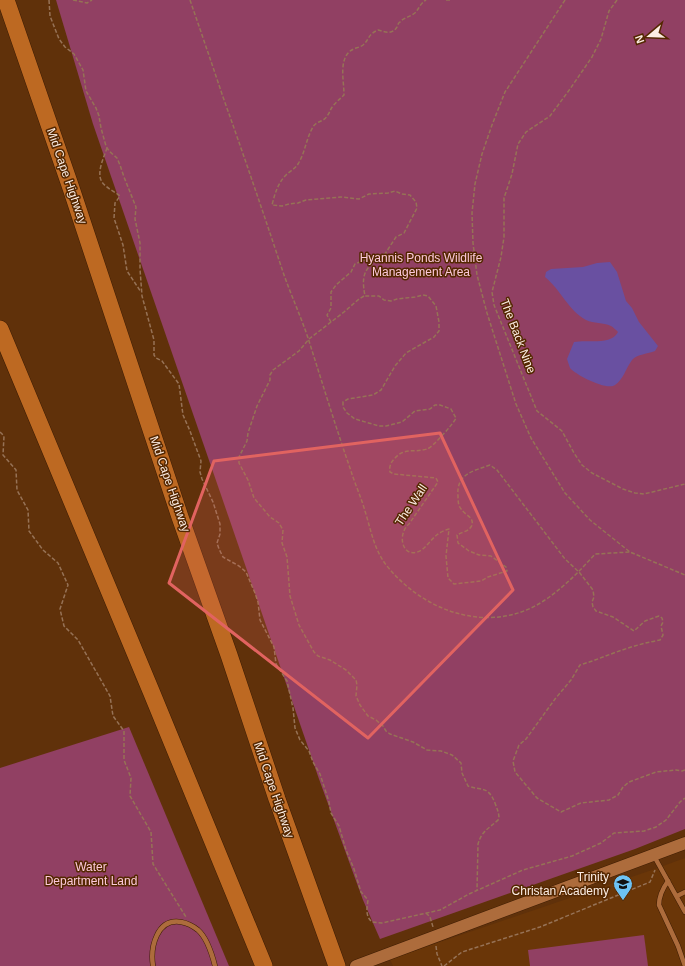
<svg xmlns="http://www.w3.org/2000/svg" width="685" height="966" viewBox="0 0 685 966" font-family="Arial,sans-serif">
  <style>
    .built { fill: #6a3608 }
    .green { fill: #914063 }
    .water { fill: #6950a1 }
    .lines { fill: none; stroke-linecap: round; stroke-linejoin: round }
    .service-casing { stroke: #3d1c03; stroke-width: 5.5 }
    .tertiary-casing { stroke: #3d1c03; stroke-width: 13 }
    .motorway-casing { stroke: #3d1c03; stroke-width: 18 }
    .path { stroke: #967256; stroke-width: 1.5; stroke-dasharray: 4 2; stroke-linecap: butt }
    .service { stroke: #ad6c3c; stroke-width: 4.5 }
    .tertiary { stroke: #ad6c3c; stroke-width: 12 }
    .motorway { stroke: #bd6922; stroke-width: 17 }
    .marked { fill: #e16360; fill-opacity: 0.2; stroke: #e16360; stroke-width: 3; stroke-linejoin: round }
    .labels { text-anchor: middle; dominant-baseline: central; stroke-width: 3; stroke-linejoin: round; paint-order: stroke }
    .street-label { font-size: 12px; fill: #fcede3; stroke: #542700 }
    .park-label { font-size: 12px; fill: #fdc9db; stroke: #542700 }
    .poi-label { font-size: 12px; fill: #fcede3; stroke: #542700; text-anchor: end }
  </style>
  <rect width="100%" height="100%" fill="#60310a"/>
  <polygon class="built" points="685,858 685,966 393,966 390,959 655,869"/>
  <g class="green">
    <polygon points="56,0 685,0 685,829 635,849 380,939 363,900 319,779 93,124"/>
    <polygon points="129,727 229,966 0,966 0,768"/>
    <polygon points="644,935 648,966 530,966 528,950"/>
  </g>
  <path class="water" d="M 610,262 L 617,272 L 626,301 L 632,308 L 639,322 L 658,346 L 655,351 C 648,354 637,354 632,360 C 626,368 623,380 615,385 C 607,391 576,375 570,368 C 569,365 568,362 567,359 L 574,342 C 587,339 611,346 618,332 C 616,330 613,327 611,326 C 603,322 594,324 586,320 C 568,310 561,290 545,277 L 546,272 L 551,269 L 583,267 L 597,263 Z"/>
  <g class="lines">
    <g class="service-casing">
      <g id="service">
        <polyline points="654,856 685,912"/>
        <path d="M 668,881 C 663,888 659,897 659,905 L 678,946 L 685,966"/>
        <polyline points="677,896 685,892"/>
        <path d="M 153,966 C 150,947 157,918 181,922 C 187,923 193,926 198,930 C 207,938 212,954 215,966"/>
      </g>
    </g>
    <g class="tertiary-casing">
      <polyline id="tertiary" points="356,966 685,843"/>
    </g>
    <g class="motorway-casing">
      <g id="motorway">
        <polyline points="6,0 71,188 180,517 229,655 277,799 337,966"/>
        <polyline points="0,329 151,691 264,966"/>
      </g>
    </g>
    <g class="path">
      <path d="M 49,0 L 50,16 L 59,39 L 65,47 L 74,54 L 83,70 L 86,91 L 96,108 L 99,116 L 101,128 L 106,146 L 109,151 L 117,158 L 120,165 L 124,177 L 136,207 L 135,219 L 140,243 L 140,269 L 142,296 L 154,340 L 154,355 L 156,358 L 162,361 L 179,384 L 183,415 L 190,431 L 201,461 L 200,472 L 202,479 L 213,502 L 220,524 L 220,534 L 217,543 L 219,549 L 223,557 L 239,566 L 246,572 L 255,593 L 258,602 L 260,620 L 274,647 L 276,664 L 287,681 L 293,708 L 295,728 L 300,740 L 309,751 L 313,762 L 320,774 L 329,802 L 331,813 L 339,826 L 346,850 L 354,869 L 361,892 L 368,900 C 367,908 365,916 372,922 L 382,923 L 440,910 L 469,894 L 523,870 L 572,856 L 601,843 L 614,833 L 644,831 L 656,827 L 666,820 L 680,802 L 685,798"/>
      <polyline points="73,0 87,3 92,0"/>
      <path d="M 190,0 C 201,32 212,64 223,97 C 243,153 262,209 281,266 C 289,291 301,316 309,341 C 323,385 336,428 351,471 C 355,484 361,497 365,511 C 371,530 374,550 387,566 C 424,612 489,635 542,602 C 562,589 579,572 595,554 L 630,552"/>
      <polyline points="446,0 451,0"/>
      <polyline points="565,0 505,92 492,125 482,154 475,184 472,213 473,243 477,275 487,313 516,404 531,438 565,493 590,520 630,552 685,575"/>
      <polyline points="617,0 609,11 601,39 592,57 570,89 550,116 526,132 518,144 512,174 504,198 504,237 501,257 492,292 494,305 537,411 562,431 574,453 582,465 592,473 623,489 635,493 644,494 685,484"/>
      <path d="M 107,148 C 104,157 96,173 102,182 C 106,188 114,191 120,196 L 115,203 L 114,218 L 123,245 L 127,271 L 141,292"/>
      <path d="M 383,257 C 364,267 361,275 365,296 L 379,296 L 384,300 L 391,301 L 397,299 L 415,297 L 423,295 L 428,296 L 436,306 L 439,322 L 439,331 L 434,337 L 406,353 L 395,366 L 381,390 L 373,395 L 348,399 L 343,402 L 343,407 L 347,413 L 355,419 L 379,426 L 386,426 L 402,422 L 415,411 L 430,409 L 435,405 L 440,405 L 451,409 L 456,418 C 454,423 432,448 427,449 C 415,453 405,447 395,458 C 391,462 389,466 390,472 L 394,474 L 436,478 L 438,482 L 409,524 C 397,534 402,557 417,552 C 425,550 431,539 438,534 C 441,532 445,530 449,529 L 446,556 L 448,578 L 454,584 L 481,581 L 488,577 L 507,571 L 506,567 L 491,556 L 479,555 L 469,551 L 458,543 L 457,535 C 462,532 470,531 472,525 C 474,517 465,515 462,510 C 458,506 458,501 458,496 C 456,474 473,471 490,465 L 497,470 L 565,559 L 579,572 L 593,590 L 594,597 L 592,602 L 593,607 L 596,611 L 613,617 L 634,631 L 645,621 L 659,616 L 662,618 L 663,622 L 661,626 L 663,635 L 660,640 C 637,644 616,652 595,660 C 590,662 585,663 580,665 L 571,680 L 555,699 L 526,739 L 519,745 L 513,761 L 515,772 L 537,798 L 561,812 L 581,803 L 609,800 L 618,795 L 623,787 L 629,782 L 656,772 L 676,770 L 682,771 L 685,770"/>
      <path d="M 364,296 L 359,299 L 344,312 L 309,339 L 299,351 L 273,370 L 270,375 L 270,380 L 257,406 L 248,433 L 247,441 L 239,457 L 239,463 L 248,480 L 254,498 L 270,517 L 279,523 L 283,530 L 282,543 L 287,557 L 290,596 L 299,625 L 314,652 L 318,656 L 330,660 L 346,670 L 356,680 L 357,685 L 356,696 L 360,705 L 368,716 L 376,720 L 383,726 L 386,731 L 390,734 L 413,742 L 427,750 L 441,751 L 452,755 L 461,763 L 462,773 L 468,786 C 483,791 488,786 495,803 C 497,809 499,812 499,819 C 489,829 482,830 478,844 L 477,890"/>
      <path d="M 331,322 L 327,315 L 331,308 L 331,292 L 336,285 L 351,272 L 355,264 L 377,255 L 383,257 L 396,237 L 404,233 L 417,208 L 416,202 L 410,195 L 402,194 L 395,191 L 388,193 L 369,194 L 359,199 L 341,197 L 306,200 L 298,203 L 289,204 L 282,206 L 272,205 C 275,193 278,183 286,175 C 290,171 295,169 298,164 C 305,153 306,139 313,127 C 316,121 324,122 327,116 C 330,113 330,109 333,106 C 336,102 340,99 344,95 C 344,81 339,62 349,52 C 353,48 359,48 363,45 C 369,40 368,34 378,30 C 385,32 392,35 397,27 C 397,26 399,22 400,22 C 404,17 411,17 416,12 C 419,8 421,3 426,0"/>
      <polyline points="0,432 4,436 3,455 16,470 17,490 28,510 29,531 43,550 58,563 68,585 60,609 64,626 78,640 110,696 113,716 124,731 124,760 131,778 130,796 151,832 153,864 186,917"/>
      <polyline points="426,913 430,917 433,927"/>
      <polyline points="436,946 437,954 442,966"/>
      <polyline points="444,966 462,952 540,927 650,882 655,870"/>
    </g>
    <use href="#service" class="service"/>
    <use href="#tertiary" class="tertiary"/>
    <use href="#motorway" class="motorway"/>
  </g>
  <path class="marked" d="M 440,433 L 513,590 L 368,738 L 169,583 L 214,461 Z"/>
  <defs>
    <g id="school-pin" transform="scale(1)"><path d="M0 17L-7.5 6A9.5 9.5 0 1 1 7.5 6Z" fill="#6dc2f3" stroke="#542700"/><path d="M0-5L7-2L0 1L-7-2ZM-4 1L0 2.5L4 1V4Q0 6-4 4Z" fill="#111"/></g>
  </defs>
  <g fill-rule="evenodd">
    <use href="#school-pin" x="623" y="884"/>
  </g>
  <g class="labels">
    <g class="street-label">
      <text transform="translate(67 176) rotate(71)">Mid Cape Highway</text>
      <text transform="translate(518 336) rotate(69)">The Back Nine</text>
      <text transform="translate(170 484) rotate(71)">Mid Cape Highway</text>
      <text transform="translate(411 505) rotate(-56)">The Wall</text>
      <text transform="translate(274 790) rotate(71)">Mid Cape Highway</text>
    </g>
    <g class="park-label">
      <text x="421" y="258">Hyannis Ponds Wildlife<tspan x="421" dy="14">Management Area</tspan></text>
      <text x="91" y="867">Water<tspan x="91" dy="14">Department Land</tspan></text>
    </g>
    <g class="poi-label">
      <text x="609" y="877">Trinity<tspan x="609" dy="14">Christan Academy</tspan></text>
    </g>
  </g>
  <g transform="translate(649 36) rotate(251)" stroke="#542700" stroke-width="3" paint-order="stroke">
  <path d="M0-3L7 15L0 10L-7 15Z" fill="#fcede3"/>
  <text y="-6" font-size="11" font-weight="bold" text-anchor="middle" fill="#fcede3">N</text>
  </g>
</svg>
